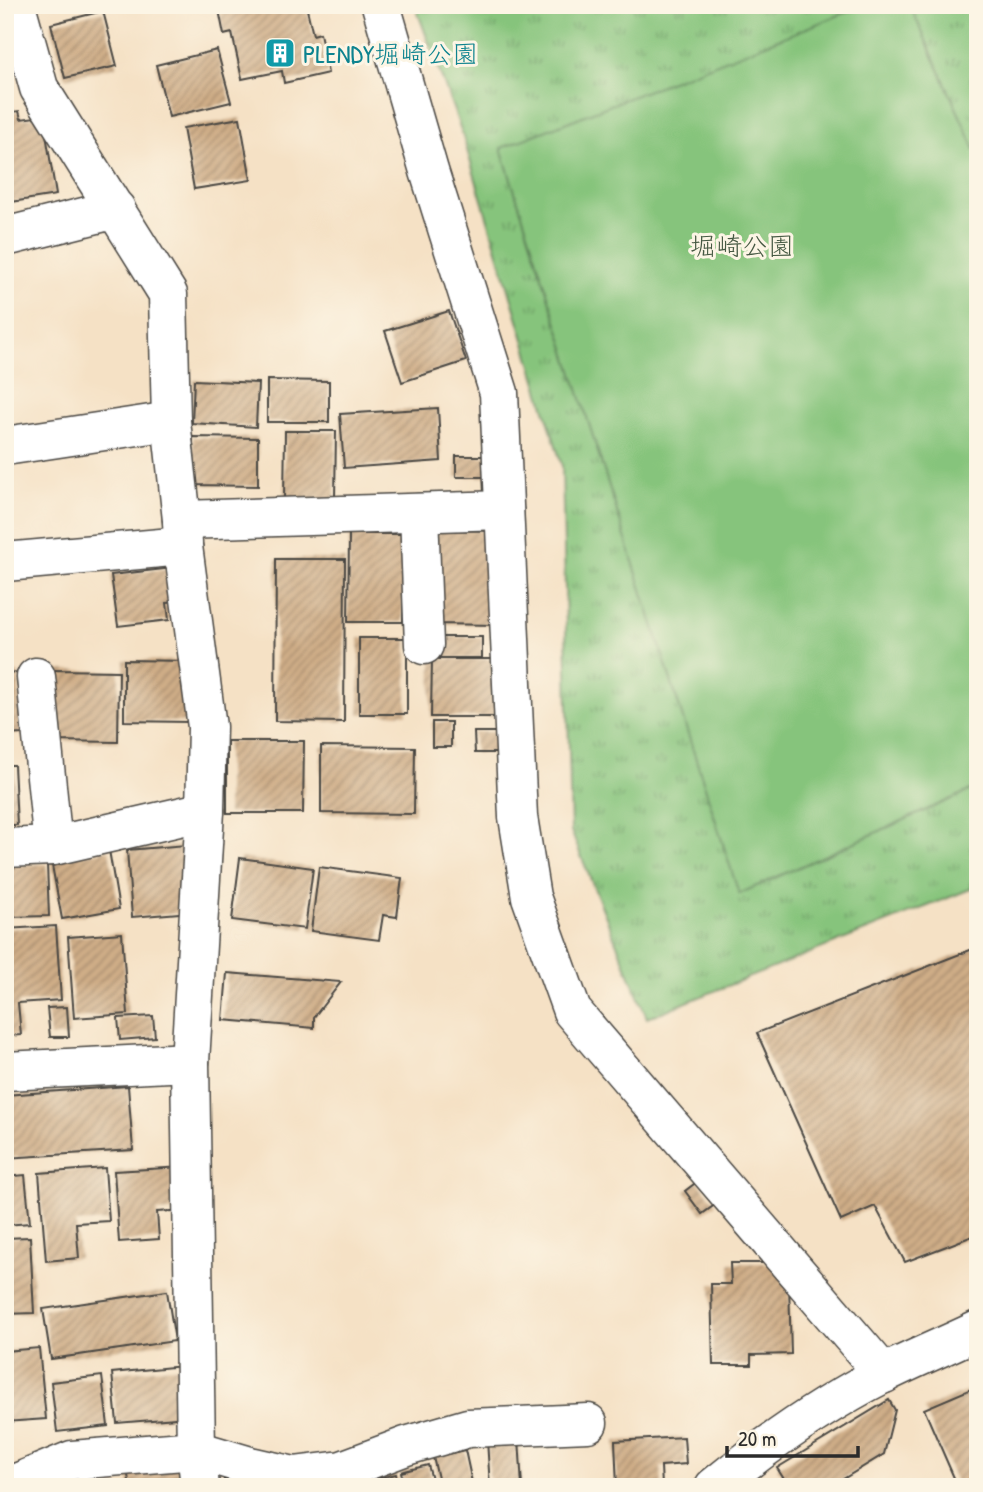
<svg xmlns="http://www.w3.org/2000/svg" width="983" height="1492" viewBox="0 0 983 1492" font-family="'Patrick Hand','Klee One',sans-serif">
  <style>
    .park { fill: url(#park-tufts); stroke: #587854; stroke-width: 2 }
    .garden { fill: #86c47c; stroke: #587854; stroke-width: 2 }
    .building { fill: url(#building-hatch) }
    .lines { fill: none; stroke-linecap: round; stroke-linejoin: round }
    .minor-casing { stroke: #494642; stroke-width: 41 }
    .minor { stroke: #fff; stroke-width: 38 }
    .labels { text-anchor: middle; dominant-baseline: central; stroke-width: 6; stroke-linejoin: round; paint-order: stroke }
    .culture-label { font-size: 26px; fill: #0d838f; stroke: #fcf5e5; text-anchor: start }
    .park-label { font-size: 26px; fill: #465943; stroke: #fcf5e5 }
  </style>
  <defs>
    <pattern id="park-tufts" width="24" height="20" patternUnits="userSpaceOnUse" patternTransform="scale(1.75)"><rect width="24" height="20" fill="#86c47c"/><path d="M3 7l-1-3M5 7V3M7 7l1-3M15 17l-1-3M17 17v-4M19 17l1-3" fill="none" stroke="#6e9f66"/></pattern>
    <pattern id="building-hatch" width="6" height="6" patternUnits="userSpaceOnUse" patternTransform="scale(1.75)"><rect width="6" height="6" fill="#cfad87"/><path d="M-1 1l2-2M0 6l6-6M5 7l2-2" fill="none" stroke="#a88d6f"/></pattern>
  </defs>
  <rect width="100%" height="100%" fill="#fcf5e5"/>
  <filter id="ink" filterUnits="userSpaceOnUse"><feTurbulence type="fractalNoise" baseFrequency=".0143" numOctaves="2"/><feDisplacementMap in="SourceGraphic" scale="14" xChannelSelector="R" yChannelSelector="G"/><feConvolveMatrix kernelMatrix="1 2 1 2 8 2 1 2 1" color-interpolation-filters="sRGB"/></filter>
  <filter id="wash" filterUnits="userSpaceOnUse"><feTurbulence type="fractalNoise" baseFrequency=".00686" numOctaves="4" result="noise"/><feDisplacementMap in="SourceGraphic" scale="28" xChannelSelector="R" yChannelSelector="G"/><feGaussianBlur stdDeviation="1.57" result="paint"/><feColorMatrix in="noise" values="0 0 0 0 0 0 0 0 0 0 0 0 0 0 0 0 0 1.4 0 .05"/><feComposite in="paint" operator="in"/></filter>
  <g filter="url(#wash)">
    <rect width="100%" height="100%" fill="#f5e1c5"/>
    <polygon class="park" points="415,5 978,5 978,886 647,1018 571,831 562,466 461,130"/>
    <polygon class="garden" points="865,5 910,5 978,156 978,787 739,894 501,148"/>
    <g id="blocks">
      <g class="building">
        <polygon points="218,5 306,5 313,35 320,33 328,73 284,83 282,71 242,79 232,33 224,35"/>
        <polygon points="103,11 117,66 65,78 51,24"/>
        <polygon points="217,50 231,102 169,117 156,65"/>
        <polygon points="19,111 21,119 43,116 56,195 5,203 5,113"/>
        <polygon points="240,118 251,180 194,189 183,128"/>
        <polygon points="449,311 466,361 402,382 385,331"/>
        <polygon points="194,380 258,383 256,427 192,423"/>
        <polygon points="267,380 329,381 329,422 267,422"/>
        <polygon points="438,408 441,461 344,468 340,414"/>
        <polygon points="285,431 336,431 335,499 284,499"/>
        <polygon points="193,437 258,438 258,486 193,485"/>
        <rect x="456" y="456" width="33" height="21"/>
        <polygon points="434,530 499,531 498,625 434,624"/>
        <polygon points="349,534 404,534 403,622 348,622"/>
        <polygon points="276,559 345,559 344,722 275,721"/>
        <polygon points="173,568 178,602 167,603 169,620 118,626 111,575"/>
        <polygon points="441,637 482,637 482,658 440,658"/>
        <rect x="359" y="638" width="48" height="76"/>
        <polygon points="432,659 501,659 501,717 431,717"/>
        <polygon points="124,660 189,661 189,722 124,721"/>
        <polygon points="53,670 119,671 118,742 53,741"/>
        <polygon points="18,672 22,734 5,735 5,673"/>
        <rect x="432" y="722" width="19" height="25"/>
        <polygon points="474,732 509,732 510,753 475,753"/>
        <polygon points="227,741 304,741 303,813 227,813"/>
        <polygon points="321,746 415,747 414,814 321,813"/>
        <polygon points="5,765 14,765 17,825 5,825"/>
        <polygon points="186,845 191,912 132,917 127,850"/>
        <polygon points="109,850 119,909 62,919 51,860"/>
        <polygon points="240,858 313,868 305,929 232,920"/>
        <polygon points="47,864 49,916 8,917 6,865"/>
        <polygon points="319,867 402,878 397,917 383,915 379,940 311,931"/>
        <polygon points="56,926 61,1000 18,1003 21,1035 5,1036 5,929"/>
        <polygon points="122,933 128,1014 74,1018 68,937"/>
        <polygon points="978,947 978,1234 905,1262 875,1206 841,1221 757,1033"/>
        <polygon points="227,973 341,982 314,1017 314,1028 223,1020"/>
        <polygon points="67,1007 69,1037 50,1037 47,1008"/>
        <polygon points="153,1016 155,1037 120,1040 118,1018"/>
        <polygon points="128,1086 133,1150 5,1158 5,1095"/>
        <polygon points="184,1167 187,1210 157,1212 159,1239 119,1242 114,1171"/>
        <polygon points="105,1168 109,1221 76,1223 79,1258 46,1261 39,1173"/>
        <polygon points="25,1175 30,1223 5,1225 5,1177"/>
        <polygon points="698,1181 716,1204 702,1214 685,1191"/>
        <polygon points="30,1237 34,1313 5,1314 5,1238"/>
        <polygon points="730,1263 770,1263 789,1283 791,1354 751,1355 751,1365 713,1365 711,1284 731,1284"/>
        <polygon points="167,1291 175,1341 51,1359 43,1309"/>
        <polygon points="39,1348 46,1419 5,1422 5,1351"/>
        <polygon points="182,1366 187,1417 117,1423 112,1373"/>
        <polygon points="102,1376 108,1426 57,1432 51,1382"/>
        <polygon points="978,1386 978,1487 958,1487 924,1409"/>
        <polygon points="889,1400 895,1410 884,1454 830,1487 789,1487 777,1468"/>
        <polygon points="684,1437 686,1464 661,1466 662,1487 617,1487 615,1441"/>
        <polygon points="519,1438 522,1487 490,1487 487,1440"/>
        <polygon points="465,1450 473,1487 440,1487 433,1457"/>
        <polygon points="185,1462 189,1487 130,1487 127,1469"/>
        <polygon points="428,1465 434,1487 405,1487 401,1472"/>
        <polygon points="396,1474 400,1487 366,1487 365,1482"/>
        <polygon points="224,1480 275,1481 275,1487 224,1487"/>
      </g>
    </g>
  </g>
  <g filter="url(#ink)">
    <use href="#blocks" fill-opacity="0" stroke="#494642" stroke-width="2"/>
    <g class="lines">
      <g class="minor-casing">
        <g id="minor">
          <polyline points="16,5 39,88 168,294 171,421 182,520 183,546 207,727 205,811 190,1062 196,1450 200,1487"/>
          <polyline points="381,5 429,171 499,393 518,817 531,897 572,1011 884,1374"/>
          <polyline points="5,237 116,209"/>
          <polyline points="5,446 171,421"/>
          <polyline points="419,513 424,645"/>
          <polyline points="182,520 504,510"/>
          <polyline points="5,562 183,546"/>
          <polyline points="36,677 53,846"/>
          <polyline points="5,848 53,846 205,811"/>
          <polyline points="5,1071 190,1062"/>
          <polyline points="7,1487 72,1460 196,1450 250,1466 294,1476 342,1470 406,1446 468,1428 588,1423"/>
          <path d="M 714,1487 C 767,1444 824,1404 885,1373 C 915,1358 947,1345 978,1330"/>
        </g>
      </g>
      <use href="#minor" class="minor"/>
    </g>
  </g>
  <defs>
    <g id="building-square" transform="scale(1.575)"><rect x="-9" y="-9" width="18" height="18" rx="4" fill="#0f9aa8" stroke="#fcf5e5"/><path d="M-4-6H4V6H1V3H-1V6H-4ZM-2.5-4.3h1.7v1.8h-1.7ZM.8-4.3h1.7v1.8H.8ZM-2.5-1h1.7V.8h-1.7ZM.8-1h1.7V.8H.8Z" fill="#fff"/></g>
  </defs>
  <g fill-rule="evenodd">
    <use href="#building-square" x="280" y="53"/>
  </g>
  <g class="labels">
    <g class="culture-label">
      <text x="303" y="53">PLENDY堀崎公園</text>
    </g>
    <g class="park-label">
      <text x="742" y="245">堀崎公園</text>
    </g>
  </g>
  <rect width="983" height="1492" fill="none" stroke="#fcf5e5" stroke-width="28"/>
  <path d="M727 1446v10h131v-10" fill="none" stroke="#2b2b2b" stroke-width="3.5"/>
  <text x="738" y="1446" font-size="21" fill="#2b2b2b" stroke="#fcf5e5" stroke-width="5" paint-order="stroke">20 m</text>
</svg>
